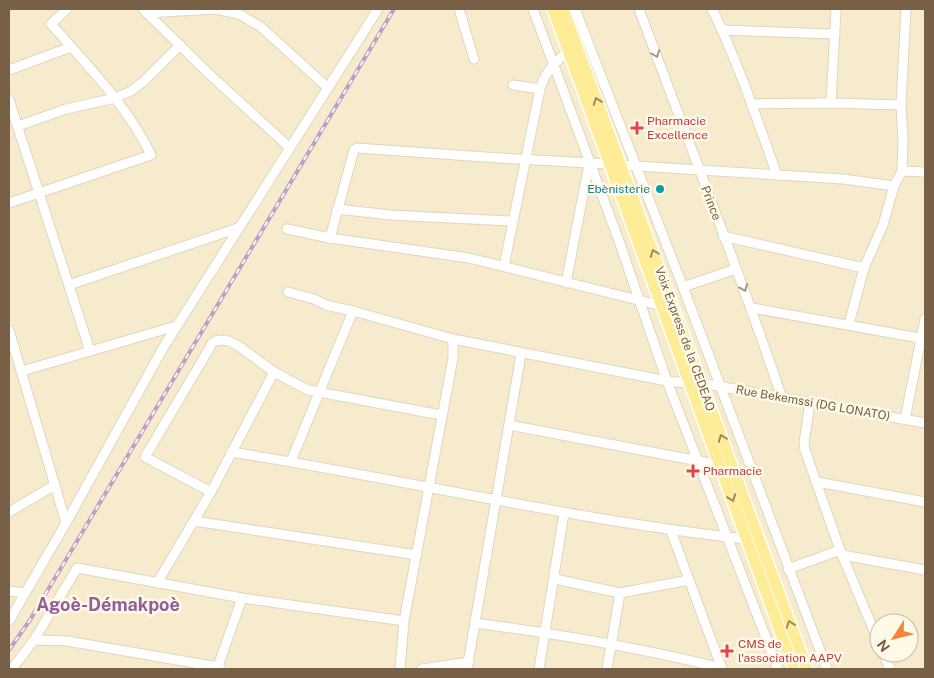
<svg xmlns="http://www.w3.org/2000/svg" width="934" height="678" viewBox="0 0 934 678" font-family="'Public Sans',sans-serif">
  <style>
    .residential { fill: #f7ebcd; fill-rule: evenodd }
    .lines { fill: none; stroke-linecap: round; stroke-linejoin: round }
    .minor-casing { stroke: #e3d5bb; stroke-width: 11 }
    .major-casing { stroke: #fff; stroke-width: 14 }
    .minor { stroke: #fff; stroke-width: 9 }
    .major { stroke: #ffec96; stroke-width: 11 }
    .rail-casing { stroke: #bc9ec8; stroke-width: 4 }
    .rail { stroke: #fffae8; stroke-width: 2; stroke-dasharray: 5.5; stroke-linecap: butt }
    .oneway { stroke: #a79886 }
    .oneway2 { stroke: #a08a5d }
    .health-dot { fill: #e0444e; stroke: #fffae8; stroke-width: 2 }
    .culture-dot { fill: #0f9aa8; stroke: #fffae8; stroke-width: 2 }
    .labels { text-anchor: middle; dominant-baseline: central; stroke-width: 5; stroke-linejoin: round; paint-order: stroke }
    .health-label { font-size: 12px; fill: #be3a42; stroke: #fffae8; text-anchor: start }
    .culture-label { font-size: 12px; fill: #0d838f; stroke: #fffae8; text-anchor: end }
    .street-label { font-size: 12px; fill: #776045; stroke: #fffae8 }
    .district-label { font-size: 18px; font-weight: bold; fill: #925f9b; stroke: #fffae8 }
  </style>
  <rect width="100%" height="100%" fill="#fef8df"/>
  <path class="residential" d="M 9,9 L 925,9 L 925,669 L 9,669 ZM 879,623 L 909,623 L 909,653 L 879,653 Z"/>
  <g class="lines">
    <g class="minor-casing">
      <g id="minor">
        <polyline points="143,9 208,73 289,147"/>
        <polyline points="459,9 474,59"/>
        <polyline points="533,9 619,241 667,381 778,669"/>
        <polyline points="575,9 683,287 827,669"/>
        <path d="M 639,9 C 687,138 738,267 782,398"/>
        <path d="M 712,9 C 738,62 757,119 777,175"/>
        <polyline points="147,13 215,9 239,14 261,27 328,88"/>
        <polyline points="722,30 835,34"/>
        <polyline points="9,70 71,47"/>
        <polyline points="513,85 540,89"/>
        <polyline points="9,100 90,351"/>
        <polyline points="831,103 836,9"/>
        <polyline points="751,104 831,103 901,105"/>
        <polyline points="18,126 66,109 115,98 131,91 144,81 180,45"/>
        <polyline points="621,165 843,179 894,186"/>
        <polyline points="902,171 925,172"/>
        <path d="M 9,203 L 151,155 C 127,105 87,65 51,24 L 67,9"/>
        <polyline points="337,209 390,215 512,221"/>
        <polyline points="287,229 330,238 469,258 662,306"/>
        <polyline points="723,236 864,268"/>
        <polyline points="330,238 354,150 357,148 499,158 609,164"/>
        <path d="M 504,266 L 540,89 C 546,70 555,63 569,50"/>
        <polyline points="566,283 589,164"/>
        <polyline points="69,285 238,228"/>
        <polyline points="683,287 736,269"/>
        <polyline points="288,292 314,299 326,305 353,311 453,339 667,381 689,383"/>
        <polyline points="752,308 925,339"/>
        <polyline points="849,324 864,268 883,225 894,186 902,171 903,139 901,105 906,9"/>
        <polyline points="9,330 66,523"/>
        <polyline points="22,371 176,326"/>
        <polyline points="700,383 925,423"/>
        <polyline points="810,403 804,443 805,450 840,550 879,643"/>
        <polyline points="905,419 925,319"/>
        <polyline points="509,425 720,465"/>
        <path d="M 231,452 C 403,479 573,520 746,539"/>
        <polyline points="291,461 353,311"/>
        <polyline points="817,482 925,502"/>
        <polyline points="211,492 145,457 209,349 212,343 218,340 229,341 240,347 274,372 308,390 441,415"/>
        <polyline points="9,512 55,485"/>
        <polyline points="194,521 417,555"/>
        <polyline points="671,531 722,669"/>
        <polyline points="842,555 925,570"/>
        <polyline points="788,569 840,550"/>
        <polyline points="555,579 620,593"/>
        <polyline points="157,583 211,492 274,372"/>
        <polyline points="9,591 25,593"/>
        <polyline points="9,621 66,523 163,348 378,9"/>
        <path d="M 475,623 C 558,634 641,648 721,668"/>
        <polyline points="34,640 67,641 218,667 221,669"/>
        <polyline points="883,653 890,669"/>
        <polyline points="12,669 34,640 77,568 242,598 404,621"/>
        <polyline points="217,669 242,598"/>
        <polyline points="400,669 404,621 453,358 453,339"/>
        <polyline points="422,669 469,662"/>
        <polyline points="467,669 521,354"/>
        <polyline points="539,669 564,513"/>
        <polyline points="607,669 620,593 689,580"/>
      </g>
    </g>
    <g class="major-casing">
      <g id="major">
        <polyline points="553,9 794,669"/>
        <polyline points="563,9 807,669"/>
      </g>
    </g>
    <use href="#minor" class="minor"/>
    <use href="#major" class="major"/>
    <g class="rail-casing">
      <polyline id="rail" points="9,650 30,620 394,9"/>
    </g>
    <use href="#rail" class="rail"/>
  </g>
  <defs><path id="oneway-chevron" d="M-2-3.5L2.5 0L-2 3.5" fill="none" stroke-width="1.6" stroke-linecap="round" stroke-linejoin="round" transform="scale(1.25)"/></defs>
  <g class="oneway">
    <use href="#oneway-chevron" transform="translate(656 54) rotate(69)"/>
    <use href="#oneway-chevron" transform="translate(744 288) rotate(68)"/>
  </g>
  <g class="oneway2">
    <use href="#oneway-chevron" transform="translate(597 101) rotate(-110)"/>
    <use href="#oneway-chevron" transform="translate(654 253) rotate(-111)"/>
    <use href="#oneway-chevron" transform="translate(722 438) rotate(-111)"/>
    <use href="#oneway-chevron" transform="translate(732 498) rotate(70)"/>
    <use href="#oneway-chevron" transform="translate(790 624) rotate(-110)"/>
  </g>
  <g class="health-dot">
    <path d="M634.5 120.5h5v5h5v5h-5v5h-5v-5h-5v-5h5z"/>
    <path d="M690.5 463.5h5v5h5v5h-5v5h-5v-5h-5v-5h5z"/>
    <path d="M724.5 643.5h5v5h5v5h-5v5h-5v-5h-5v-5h5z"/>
  </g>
  <circle class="culture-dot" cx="660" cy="189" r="5"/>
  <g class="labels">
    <g class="health-label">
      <text x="647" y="121">Pharmacie<tspan x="647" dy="14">Excellence</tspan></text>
      <text x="703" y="471">Pharmacie</text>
      <text x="738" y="644">CMS de<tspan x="738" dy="14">l'association AAPV</tspan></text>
    </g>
    <g class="culture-label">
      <text x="650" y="189">Ebènisterie</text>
    </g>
    <g class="street-label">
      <text transform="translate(711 203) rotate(69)">Prince</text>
      <text transform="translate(685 339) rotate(70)">Voix Express de la CEDEAO</text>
      <text transform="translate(813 403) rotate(10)">Rue Bekemssi (DG LONATO)</text>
    </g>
    <g class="district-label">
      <text x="108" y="604">Agoè-Démakpoè</text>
    </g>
  </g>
  <rect width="934" height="678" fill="none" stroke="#776045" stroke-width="20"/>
  <g transform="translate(894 638) rotate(234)"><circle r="24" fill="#fffae8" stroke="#c9bca7"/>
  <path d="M0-4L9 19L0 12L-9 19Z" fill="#f48638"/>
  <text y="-8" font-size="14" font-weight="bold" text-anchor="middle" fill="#776045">N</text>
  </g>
</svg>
